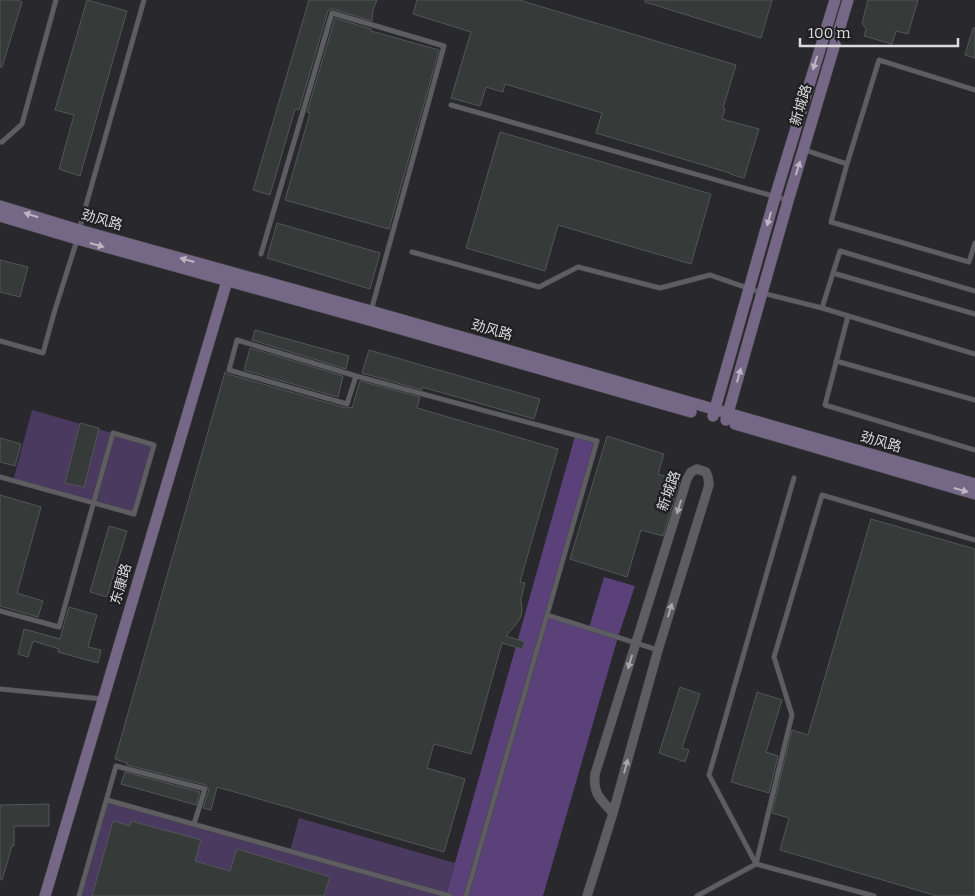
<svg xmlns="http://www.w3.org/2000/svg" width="975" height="896" viewBox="0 0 975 896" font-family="Bitter,'Noto Sans SC',serif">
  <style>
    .green { fill: #4a3a5f }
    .forest { fill: #5b4179 }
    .building { fill: #363b3a; stroke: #525655 }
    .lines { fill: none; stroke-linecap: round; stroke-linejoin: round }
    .lane-casing { stroke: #464548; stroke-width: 5.5 }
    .street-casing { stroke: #464548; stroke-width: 10 }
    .secondary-casing { stroke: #464548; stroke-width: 12 }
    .lane { stroke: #5e5d61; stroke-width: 4.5 }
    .street { stroke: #5e5d61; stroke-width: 9 }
    .secondary { stroke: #756887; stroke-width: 11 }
    .oneway { fill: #bcb8c2 }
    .oneway2 { fill: #a9a8ab }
    .labels { text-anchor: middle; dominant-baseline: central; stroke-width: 4.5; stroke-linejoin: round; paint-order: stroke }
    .street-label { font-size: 14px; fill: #dbdadc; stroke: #201f22 }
  </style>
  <rect width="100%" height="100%" fill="#29282c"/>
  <g class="green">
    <polygon points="32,410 154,445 134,514 13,481"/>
    <polygon points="107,800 290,851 299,818 455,863 446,894 450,896 79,896"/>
  </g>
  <polygon class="forest" points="575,436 597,441 547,615 589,628 604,577 635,586 618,637 543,896 450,896 446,895"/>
  <g class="building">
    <polygon points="0,0 17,0 22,2 2,67 0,67"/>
    <polygon points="87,0 127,11 80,176 59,169 74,115 55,110"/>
    <polygon points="309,0 377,0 373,10 372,21 333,9 331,9 328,11 299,110 295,109 270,195 253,190"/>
    <polygon points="417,0 519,0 736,65 723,108 725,109 722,119 759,129 744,178 730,174 730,173 596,133 602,113 505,84 503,92 486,87 480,106 451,98 471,32 413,14"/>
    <polygon points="645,0 772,0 761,38 645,2"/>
    <polygon points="868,0 918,0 908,34 896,31 892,44 864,36 866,29 862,23"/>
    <polygon points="335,18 371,29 371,31 439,50 389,229 285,200 310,113 307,112"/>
    <polygon points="973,28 975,28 975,58 965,55"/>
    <polygon points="500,132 711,194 691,264 558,225 545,271 466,248"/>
    <polygon points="277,223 380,253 370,289 267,258"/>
    <polygon points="0,260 28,267 20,297 0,292"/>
    <polygon points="255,330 349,356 346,369 252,340"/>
    <polygon points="250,348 343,376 338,397 244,370"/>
    <polygon points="369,350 540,399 534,419 422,387 422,390 362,373"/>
    <polygon points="225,372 228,374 346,408 350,407 352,408 360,381 420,397 417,408 558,449 520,582 525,583 521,599 522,610 521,616 518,622 506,636 525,642 522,649 502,643 471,754 434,744 427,768 465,779 444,852 217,787 211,810 203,808 209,790 206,785 127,765 127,763 115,759"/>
    <polygon points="80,423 99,428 84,487 65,483"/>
    <polygon points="607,436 664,454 658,474 680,481 663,536 641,530 627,577 570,559"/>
    <polygon points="0,438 21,444 15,466 0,462"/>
    <polygon points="0,495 41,507 17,593 43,601 38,617 0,606"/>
    <polygon points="871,519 975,549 975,896 937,896 780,850 789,818 772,813 792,730 808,735"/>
    <polygon points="109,526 127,531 107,597 90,592"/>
    <polygon points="69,607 97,615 88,647 101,650 98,663 58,652 59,649 33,641 28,657 18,654 24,629 60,639"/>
    <polygon points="680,687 700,694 682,748 689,750 685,762 659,753"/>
    <polygon points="757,692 782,700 766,752 778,756 769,793 731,782"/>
    <polygon points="125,772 200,792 196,805 121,784"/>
    <polygon points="49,804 49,826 14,826 14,846 12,846 2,880 0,879 0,805"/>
    <polygon points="113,821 130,826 131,821 201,840 195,861 230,871 237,849 330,877 324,896 92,896"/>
  </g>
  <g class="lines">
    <g class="lane-casing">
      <g id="lane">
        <polyline points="451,105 787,200"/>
        <polyline points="0,142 2,142 22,124 56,0"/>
        <polyline points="805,150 847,164 879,60 975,90"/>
        <polyline points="847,164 831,222 969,262 975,243"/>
        <polyline points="79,230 144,0"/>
        <polyline points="412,252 539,287 578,267 660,288 710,275 762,293 822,308 975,354"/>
        <polyline points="261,254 332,13 444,46 371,311"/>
        <polyline points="833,273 975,314"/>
        <polyline points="822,308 840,251 975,291"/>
        <polyline points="848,316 825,405 975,450"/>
        <polyline points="0,341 43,353 54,313 77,240"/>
        <polyline points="836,361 975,400"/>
        <polyline points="356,376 347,404 229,370 237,340 356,376 597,441 547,615 658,650"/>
        <polyline points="0,477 134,514 154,445 113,433 59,627 0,611"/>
        <polyline points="794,478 709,775 756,864 874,896"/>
        <polyline points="0,689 103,699"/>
        <polyline points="107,800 450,896"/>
        <polyline points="79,896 116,766 205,789 194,824"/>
        <polyline points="466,896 547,615"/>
        <polyline points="697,896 756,864 792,715 774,657 822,495 975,540"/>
      </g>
    </g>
    <g class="street-casing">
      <path id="street" d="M 587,896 L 613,813 L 658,650 L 709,485 L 708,477 L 706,472 L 697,469 L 691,472 L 687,479 L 595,774 C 593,795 600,798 613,813"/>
    </g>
    <g class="secondary-casing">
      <g id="secondary">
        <polyline points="0,206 79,230 371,311 975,484"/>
        <polyline points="0,216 77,239 369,320 691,412"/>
        <polyline points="713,416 775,197 835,0"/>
        <polyline points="726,420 788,201 848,0"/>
        <polyline points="735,424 975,494"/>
        <polyline points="45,896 227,281"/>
      </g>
    </g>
    <use href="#lane" class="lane"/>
    <use href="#street" class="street"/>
    <use href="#secondary" class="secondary"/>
  </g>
  <defs><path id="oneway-solid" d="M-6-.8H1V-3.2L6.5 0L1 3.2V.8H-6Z" transform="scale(1.25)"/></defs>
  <g class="oneway">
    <use href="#oneway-solid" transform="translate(815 63) rotate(107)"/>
    <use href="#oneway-solid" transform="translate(798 168) rotate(-73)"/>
    <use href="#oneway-solid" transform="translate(31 215) rotate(-163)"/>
    <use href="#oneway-solid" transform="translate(769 219) rotate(106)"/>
    <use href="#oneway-solid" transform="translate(97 245) rotate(16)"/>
    <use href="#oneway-solid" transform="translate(187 260) rotate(-164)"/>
    <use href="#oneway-solid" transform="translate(739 375) rotate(-74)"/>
    <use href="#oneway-solid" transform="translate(961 490) rotate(16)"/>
  </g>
  <g class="oneway2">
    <use href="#oneway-solid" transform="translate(679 507) rotate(107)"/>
    <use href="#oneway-solid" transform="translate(670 610) rotate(-73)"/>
    <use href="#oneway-solid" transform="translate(630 662) rotate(107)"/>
    <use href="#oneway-solid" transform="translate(626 766) rotate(-75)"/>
  </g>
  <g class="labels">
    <g class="street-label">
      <text transform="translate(801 105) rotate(-73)">新城路</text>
      <text transform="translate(102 220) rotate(16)">劲风路</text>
      <text transform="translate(492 330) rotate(16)">劲风路</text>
      <text transform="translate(881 442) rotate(16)">劲风路</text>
      <text transform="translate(669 491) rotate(-70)">新城路</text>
      <text transform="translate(121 584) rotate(-74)">东康路</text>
    </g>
  </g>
  <path d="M800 38v8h158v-8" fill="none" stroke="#dbdadc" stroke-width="2.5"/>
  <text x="808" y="38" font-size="15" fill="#dbdadc" stroke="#201f22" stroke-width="4" paint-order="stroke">100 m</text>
</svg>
